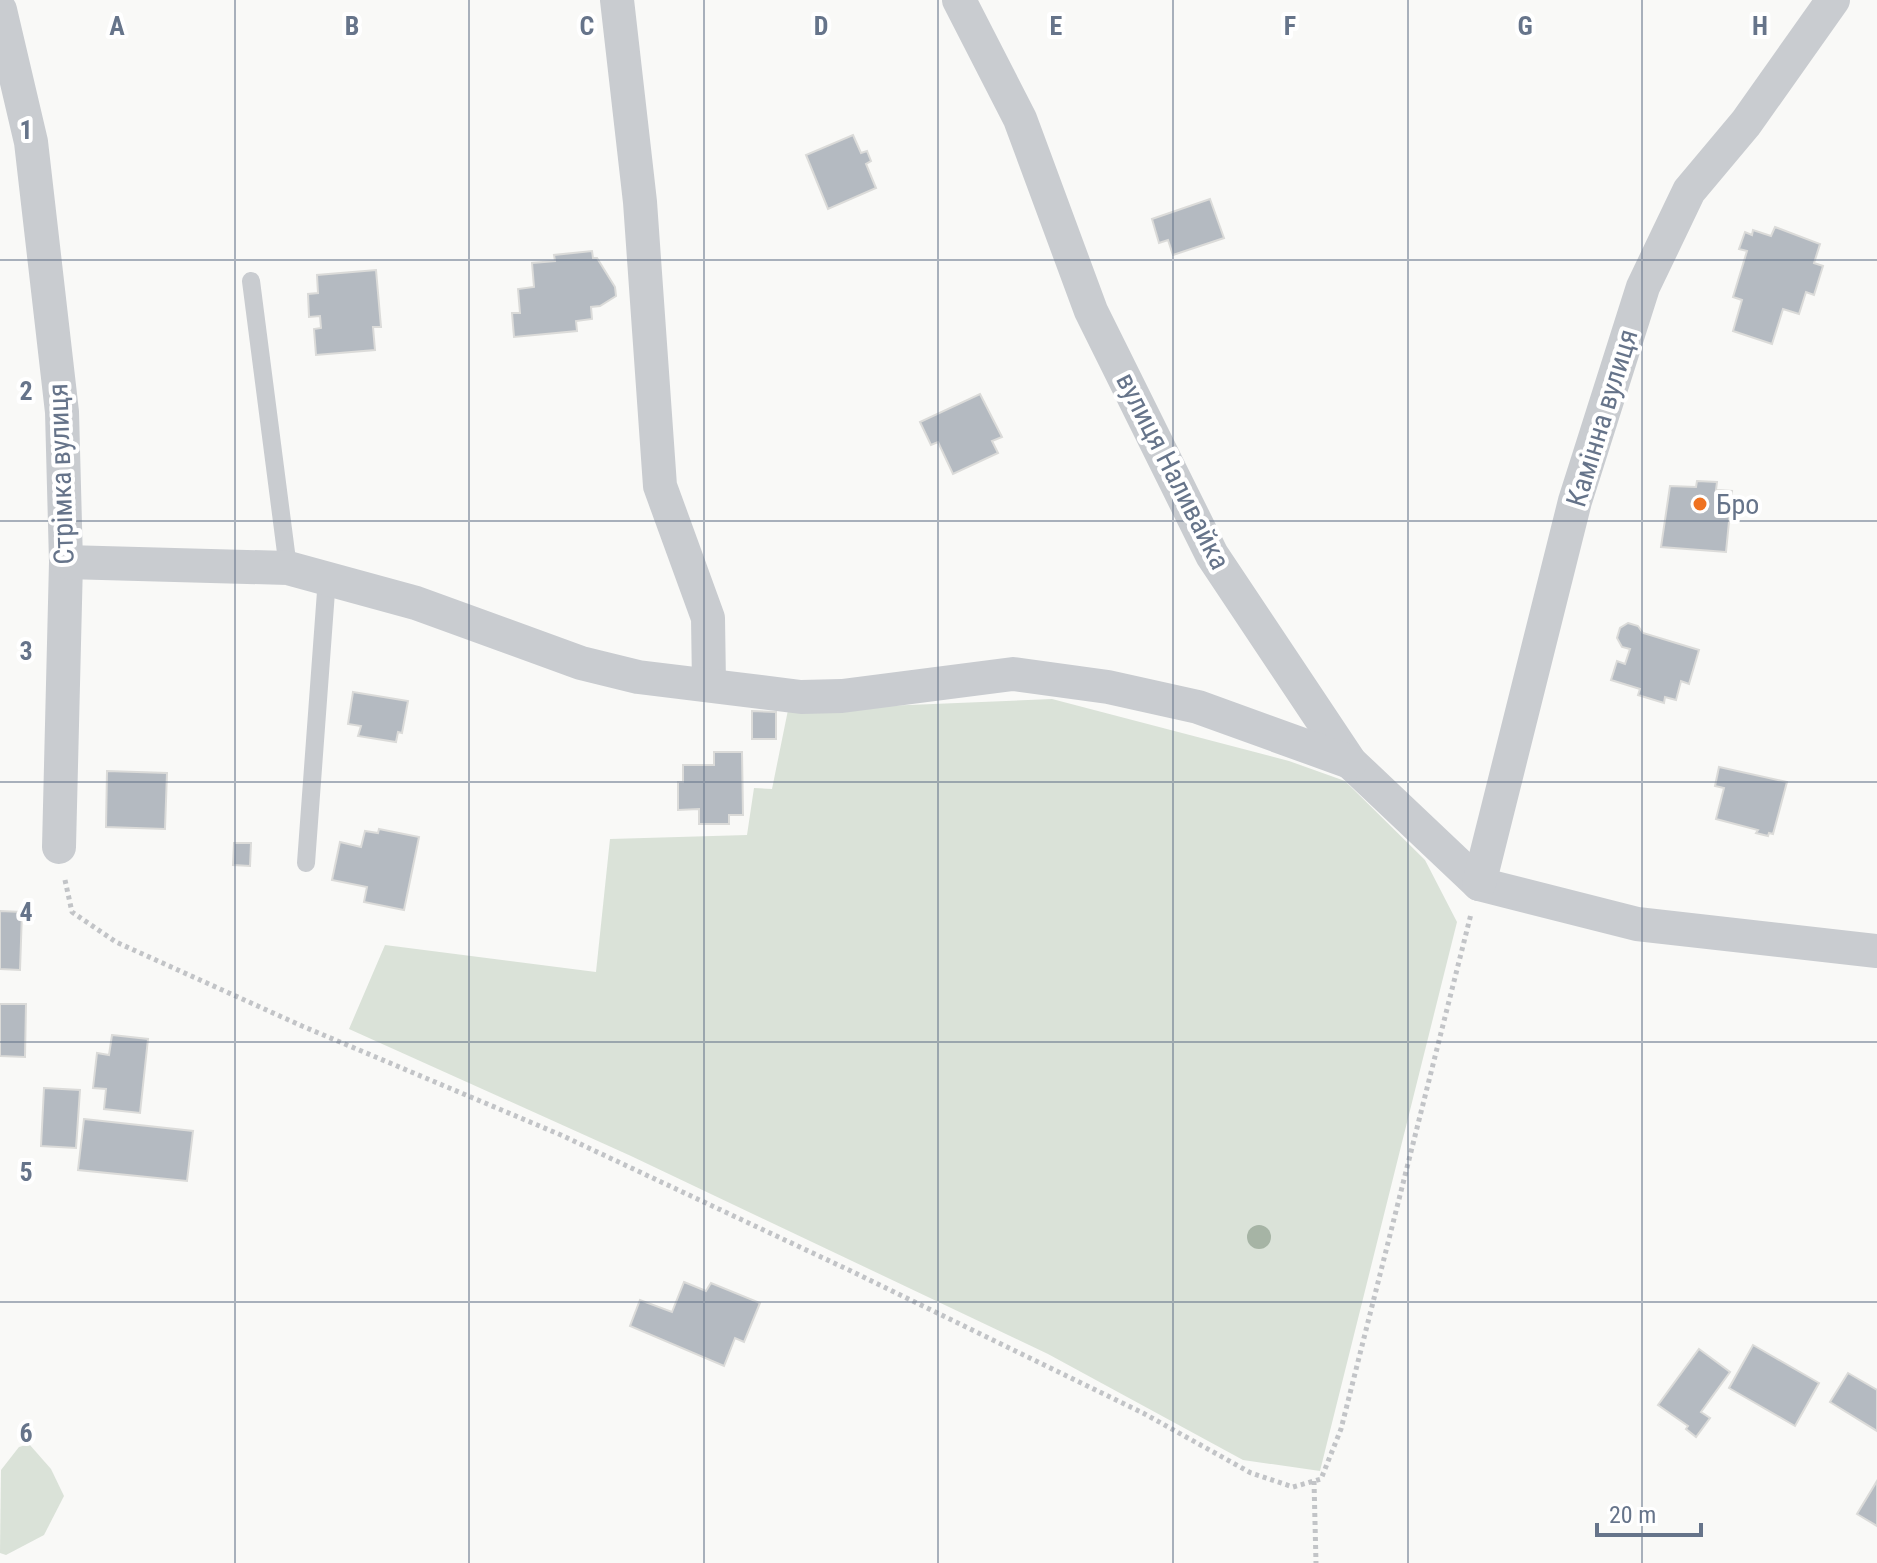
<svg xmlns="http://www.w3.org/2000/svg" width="1877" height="1563" viewBox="0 0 1877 1563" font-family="'Roboto Condensed',sans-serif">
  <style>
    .green { fill: #dae2d8 }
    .building { fill: #b4bac1; stroke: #dbdbd9; stroke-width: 2 }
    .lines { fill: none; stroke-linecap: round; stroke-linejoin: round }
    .path { stroke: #c2c4c7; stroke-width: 5; stroke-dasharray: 4 4; stroke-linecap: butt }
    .service { stroke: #c9ccd0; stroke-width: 18 }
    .minor { stroke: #c9ccd0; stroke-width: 34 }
    .tree { fill: #a6b4a5 }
    .grid { fill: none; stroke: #66748a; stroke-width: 2; stroke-opacity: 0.55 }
    .poi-dot { fill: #ef7221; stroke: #fff; stroke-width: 3 }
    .labels { text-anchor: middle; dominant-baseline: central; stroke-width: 8; stroke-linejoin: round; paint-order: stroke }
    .street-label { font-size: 28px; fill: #66748a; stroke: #fff }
    .poi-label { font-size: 28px; fill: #66748a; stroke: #fff; text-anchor: start }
    .grid-label { font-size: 26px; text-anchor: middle; font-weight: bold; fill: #66748a; stroke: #fff; stroke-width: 8; stroke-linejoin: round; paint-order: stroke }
  </style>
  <rect width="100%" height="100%" fill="#f9f9f7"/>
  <g class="green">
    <polygon points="1052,699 1289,761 1345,781 1425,860 1457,922 1320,1471 1243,1460 1048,1354 631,1156 349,1029 385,945 596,972 610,839 747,835 754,788 772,789 788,710"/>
    <polygon points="29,1444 51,1469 64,1496 44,1535 6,1555 0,1553 1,1470 19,1447"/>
  </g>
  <g class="building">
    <polygon points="853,135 861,153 867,151 871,161 866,164 876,188 828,209 806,155"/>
    <polygon points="1210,199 1224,238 1173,255 1168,240 1159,243 1152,219"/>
    <polygon points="1775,227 1820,244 1814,263 1823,266 1814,295 1806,292 1799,314 1783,309 1772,344 1733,331 1742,300 1733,297 1747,251 1739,249 1745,232 1752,235 1753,230 1771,236"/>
    <polygon points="592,251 593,258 597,258 615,287 616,296 600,306 591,307 592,319 576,321 577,331 514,337 512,313 520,313 518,289 534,287 532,263 555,261 554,255"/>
    <polygon points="376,270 381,327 373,327 375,350 316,355 314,329 321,328 320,316 309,317 308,294 318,293 317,275"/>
    <polygon points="980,394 1002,437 992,441 998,453 953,474 938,442 931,445 920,422"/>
    <polygon points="1697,481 1717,482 1716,490 1732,491 1726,552 1661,547 1670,486 1696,487"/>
    <polygon points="1628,623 1638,626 1643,633 1699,650 1689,684 1681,681 1676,700 1665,697 1664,703 1638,695 1640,689 1611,680 1617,661 1625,664 1630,649 1622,647 1617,638 1620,628"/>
    <polygon points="353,692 408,701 402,733 398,732 396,742 358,736 361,726 348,724"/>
    <polygon points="752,711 776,712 776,739 752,739"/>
    <polygon points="714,752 742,752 743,815 729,815 729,824 699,824 699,809 678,810 678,782 683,782 683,765 714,765"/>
    <polygon points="1719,767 1787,782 1773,834 1769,833 1768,836 1756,833 1758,830 1716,819 1724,788 1715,786"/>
    <polygon points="107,771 167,773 165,829 106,827"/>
    <polygon points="379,829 419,837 404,910 364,902 367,887 332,880 340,842 361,847 365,831 378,833"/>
    <polygon points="234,843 251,843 250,866 233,865"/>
    <polygon points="0,911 22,912 20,970 0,969"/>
    <polygon points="0,1004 26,1004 25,1057 0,1056"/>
    <polygon points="112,1035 148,1039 140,1113 104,1109 106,1089 93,1088 97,1053 109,1055"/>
    <polygon points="44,1088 80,1090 76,1148 41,1146"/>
    <polygon points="84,1119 193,1131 187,1181 78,1170"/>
    <polygon points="684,1282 706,1291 711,1283 760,1303 744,1342 735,1338 724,1366 630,1326 640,1300 672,1312"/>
    <polygon points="1753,1345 1819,1383 1795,1426 1729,1388"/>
    <polygon points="1699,1349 1730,1372 1701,1412 1710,1418 1696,1437 1686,1429 1688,1426 1658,1405"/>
    <polygon points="1848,1373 1877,1390 1877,1431 1830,1402"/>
    <polygon points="1877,1481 1877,1526 1857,1514"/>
  </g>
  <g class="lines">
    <g class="path">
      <polyline points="65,880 72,912 116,942 302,1026 561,1135 851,1271 1143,1413 1251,1473 1293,1487 1321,1479 1341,1429 1471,914"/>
      <polyline points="1314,1481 1316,1563"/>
    </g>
    <g class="service">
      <polyline points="251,281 288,568"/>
      <polyline points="306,863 327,578"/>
    </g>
    <g class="minor">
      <polyline points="617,0 640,202 660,486 708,618 709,684"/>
      <polyline points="959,0 1020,119 1091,311 1212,555 1350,762 1479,884 1637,924 1877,951"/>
      <polyline points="0,10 31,142 62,412 66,562 59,847"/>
      <polyline points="66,562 288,568 416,603 581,663 638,677 801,697 842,696 1013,674 1108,687 1198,707 1350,762"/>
      <polyline points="1479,884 1575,501 1643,287 1689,191 1746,123 1833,0"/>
    </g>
  </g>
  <circle class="tree" cx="1259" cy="1237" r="12"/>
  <path class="grid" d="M 235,0 L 235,1563M 469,0 L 469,1563M 704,0 L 704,1563M 938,0 L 938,1563M 1173,0 L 1173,1563M 1408,0 L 1408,1563M 1642,0 L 1642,1563M 0,260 L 1877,260M 0,521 L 1877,521M 0,782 L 1877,782M 0,1042 L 1877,1042M 0,1302 L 1877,1302"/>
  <circle class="poi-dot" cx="1700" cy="504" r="8"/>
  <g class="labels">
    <g class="street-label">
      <text transform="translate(1602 418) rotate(-73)">Камінна вулиця</text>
      <text transform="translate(1173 471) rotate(63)">вулиця Наливайка</text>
      <text transform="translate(61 474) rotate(-92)">Стрімка вулиця</text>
    </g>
    <g class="poi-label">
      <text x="1716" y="504">Бро</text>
    </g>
  </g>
  <g class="grid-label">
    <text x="117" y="35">A</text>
    <text x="352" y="35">B</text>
    <text x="587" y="35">C</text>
    <text x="821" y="35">D</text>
    <text x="1056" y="35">E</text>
    <text x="1290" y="35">F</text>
    <text x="1525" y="35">G</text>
    <text x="1760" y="35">H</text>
    <text x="26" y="139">1</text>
    <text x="26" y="400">2</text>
    <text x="26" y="660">3</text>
    <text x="26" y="921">4</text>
    <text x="26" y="1181">5</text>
    <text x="26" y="1442">6</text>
  </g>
  <path d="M1597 1523v12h104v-12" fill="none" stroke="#66748a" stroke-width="4"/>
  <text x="1609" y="1523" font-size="24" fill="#66748a" stroke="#ffffff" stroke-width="6" paint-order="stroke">20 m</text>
</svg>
